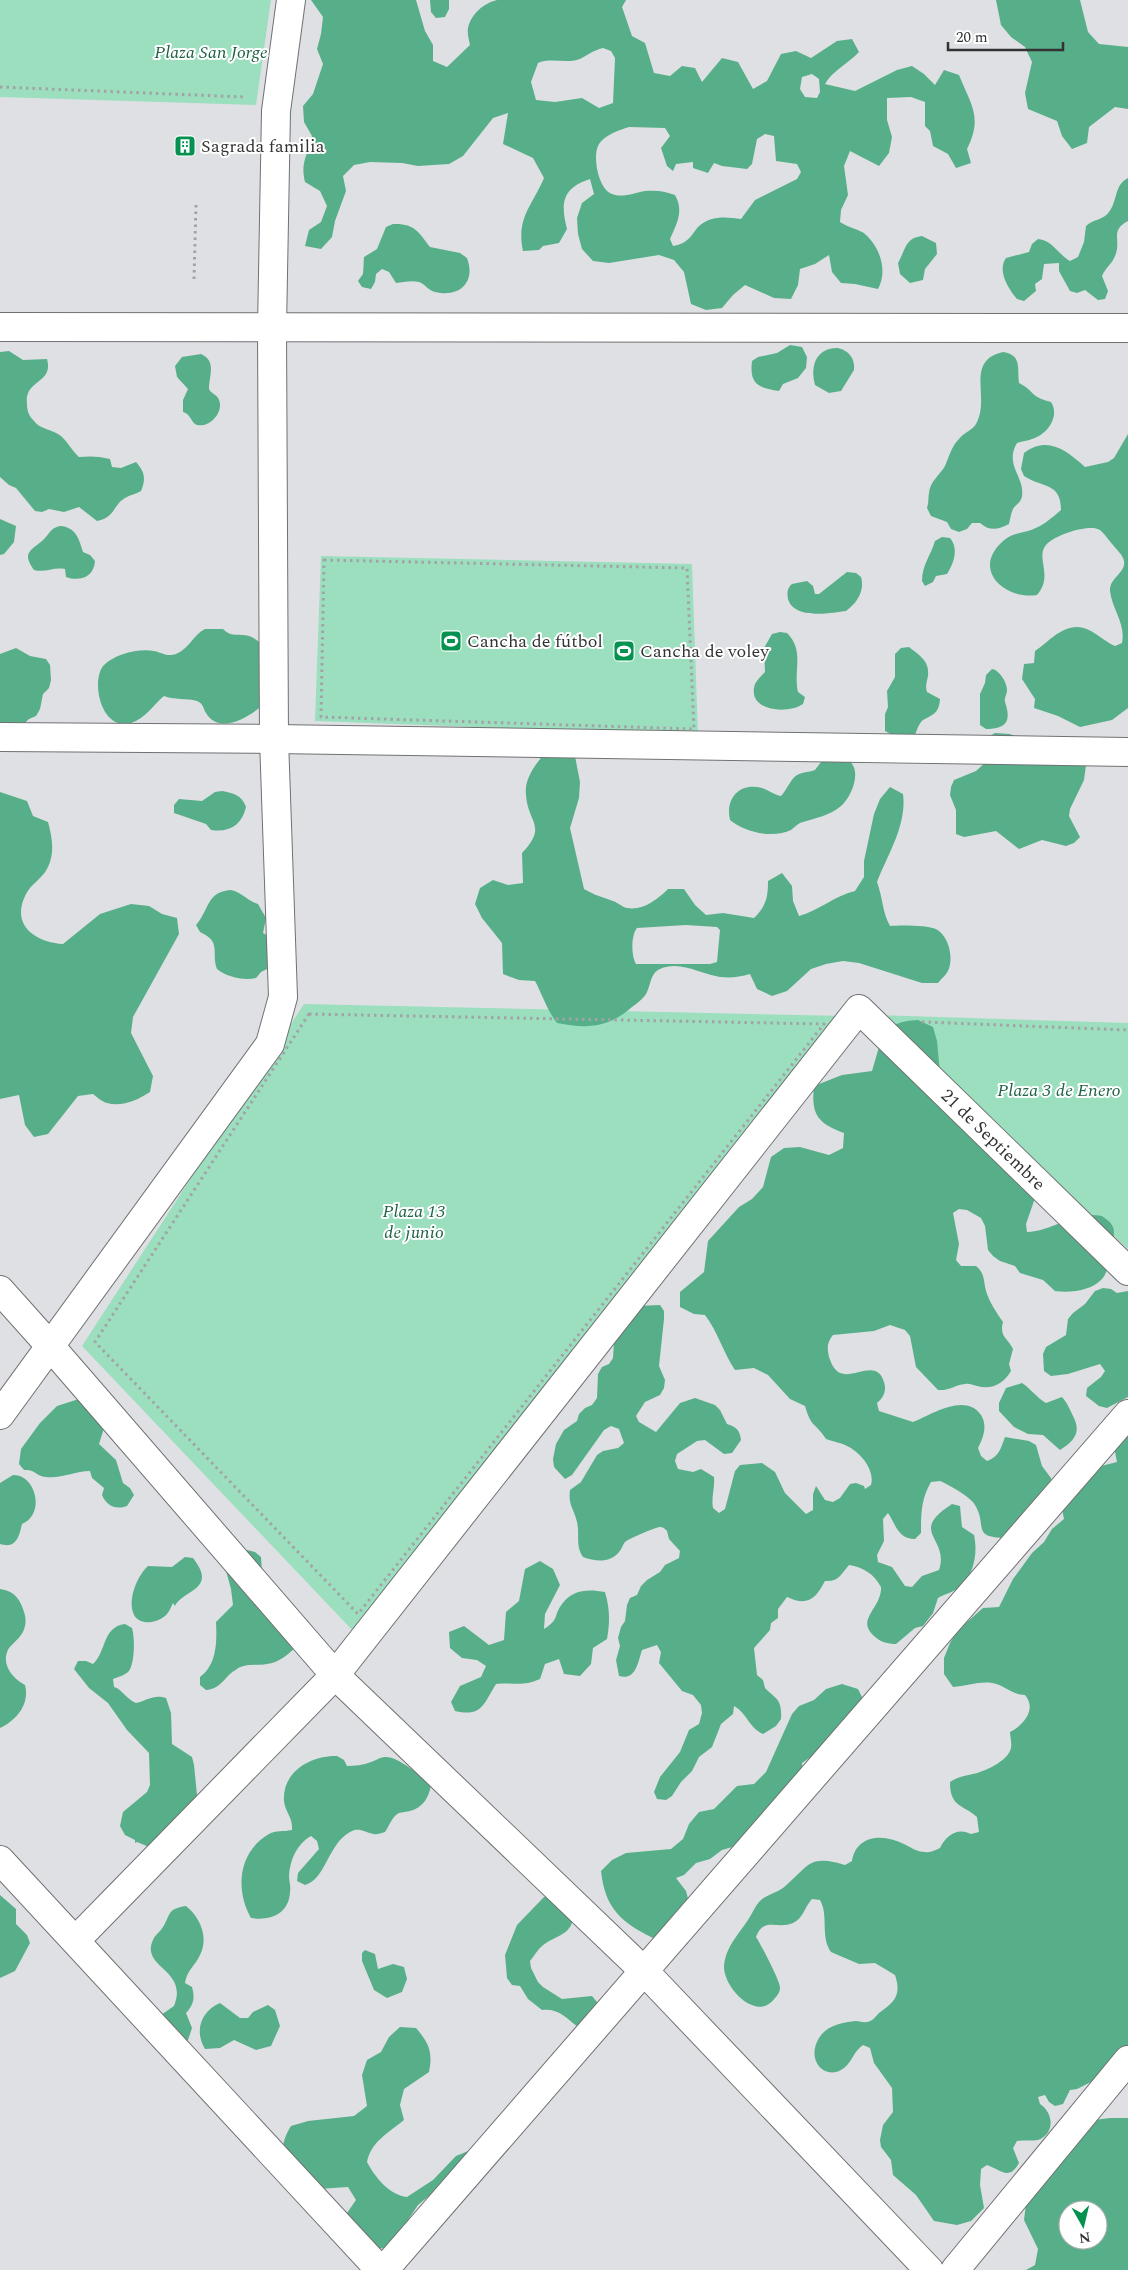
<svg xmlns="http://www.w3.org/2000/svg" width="1128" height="2270" viewBox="0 0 1128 2270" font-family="Spectral,serif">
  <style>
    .green { fill: #9bdfbf }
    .forest { fill: #57af89; fill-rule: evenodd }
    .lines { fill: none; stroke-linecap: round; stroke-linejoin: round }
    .street-casing { stroke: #707173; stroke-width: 30 }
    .path { stroke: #a2a3a5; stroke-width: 3; stroke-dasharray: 2.5 4; stroke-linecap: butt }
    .street { stroke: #fff; stroke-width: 28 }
    .labels { text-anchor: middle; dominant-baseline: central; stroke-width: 4; stroke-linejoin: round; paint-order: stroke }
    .park-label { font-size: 18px; font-style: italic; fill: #1f6247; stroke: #fff }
    .poi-label { font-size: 18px; fill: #333334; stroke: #fff; text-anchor: start }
    .street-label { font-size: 18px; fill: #333334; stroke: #fff }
  </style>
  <rect width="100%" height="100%" fill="#dfe0e3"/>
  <g class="green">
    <polygon points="0,0 271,0 256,105 0,97"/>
    <polygon points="321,556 692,564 698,735 315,721"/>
    <polygon points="304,1004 846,1016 355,1633 82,1346"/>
    <polygon points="876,1015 1128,1023 1128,1249"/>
  </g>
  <g class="forest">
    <path d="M 311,0 L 416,0 L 425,31 L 433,45 L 433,61 L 447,67 L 470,45 C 469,40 467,33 468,28 C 471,14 484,3 497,0 L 626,0 L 622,7 L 632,36 L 645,43 L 654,73 L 670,76 L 682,66 L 695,68 L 702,82 L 722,58 L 738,62 L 753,89 L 767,81 L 781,54 L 796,51 L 811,58 L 837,41 L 852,39 L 859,52 C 848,64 833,70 825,84 L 855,91 L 897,70 L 912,66 L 924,74 L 935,85 L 944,70 L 959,75 C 971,105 983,117 967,149 L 971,163 L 956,168 L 948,154 L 933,146 L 930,131 L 925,126 L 925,102 L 911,97 L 887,98 L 887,120 L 892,137 L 889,153 L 879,166 L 850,151 L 844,166 L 848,195 L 841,210 L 840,222 C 847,227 861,230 865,234 C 880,247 888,271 878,289 L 855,284 L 841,283 L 832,272 L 829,255 L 815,264 L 800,269 L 798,285 L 791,299 L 774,298 L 745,285 L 733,295 L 722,308 L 706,310 L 691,304 L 684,272 L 674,260 L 659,255 L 609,263 L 593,261 L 582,249 L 578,234 L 577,218 L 582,203 L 594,194 L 590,179 C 563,188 560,202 567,229 L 559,243 L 543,246 L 539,250 L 523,251 C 516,218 532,206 544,178 L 533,158 L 503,144 L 508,113 L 493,118 L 463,156 L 449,164 L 418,166 L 402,163 L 370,162 L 354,165 L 343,176 L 346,191 L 335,221 L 332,237 L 321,249 L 305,246 L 309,230 L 321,222 L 327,206 L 320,191 L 305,182 C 300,161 308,156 312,136 L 304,122 L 303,106 L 313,94 L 323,64 L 317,49 L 321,34 L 323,17 ZM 603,48 L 611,51 L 615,58 L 613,103 L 599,108 L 582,98 L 555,102 L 536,100 L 531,82 L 538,63 C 551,57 569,65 582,58 C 591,53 592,51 603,48 ZM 812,74 L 819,79 L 820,92 L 817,98 L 805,97 L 800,89 L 802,77 ZM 629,127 L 665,128 L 670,136 L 661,148 L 667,166 L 673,171 L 676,164 L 693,162 L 693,168 L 708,173 L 714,163 L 722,166 L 747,169 L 752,164 L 757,139 L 765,134 L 774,136 L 776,161 L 797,164 L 801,172 L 797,179 L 755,200 L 741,219 C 727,217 710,215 698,227 C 690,237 687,244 673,246 L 670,239 C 677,223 684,211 675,195 C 665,191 656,190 645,191 C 634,193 621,199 610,193 C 598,187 592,155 599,144 C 605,135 619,130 629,127 Z"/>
    <polygon points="430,0 449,0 449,9 445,17 436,18 431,12"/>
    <polygon points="996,0 1080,0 1088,32 1099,44 1128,47 1128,109 1115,107 1089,127 1087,143 1072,149 1062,136 1057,121 1028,109 1025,93 1032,62 1025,47 1011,37 1001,25"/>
    <path d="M 1128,178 L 1128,221 C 1109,231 1122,240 1115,256 C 1112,264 1105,268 1102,276 L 1108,291 L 1105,299 L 1098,300 L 1085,290 L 1077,293 L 1070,291 L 1059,271 L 1059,263 L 1044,264 L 1042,279 L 1035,284 L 1036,291 L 1024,301 L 1017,299 C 1008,288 997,271 1006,258 L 1029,252 L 1032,244 L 1038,239 C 1052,240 1058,254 1070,261 L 1078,257 L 1084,242 L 1086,226 C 1093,219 1104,220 1109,212 C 1118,200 1114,185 1128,178 Z"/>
    <path d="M 393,224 C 414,223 419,232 430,247 L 460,253 L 467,258 C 476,282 460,298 435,292 C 429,291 425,284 419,282 C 412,280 403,282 396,283 L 389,272 L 382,269 L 376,274 L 375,282 L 371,289 L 362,287 L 358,281 L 363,274 L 364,257 L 377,249 L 386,227 Z"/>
    <path d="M 922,236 L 936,243 L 937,254 L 925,269 L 923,280 L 910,283 L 900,274 L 898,263 C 906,249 905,238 922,236 Z"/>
    <path d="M 790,345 L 802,347 L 807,357 L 806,368 L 798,378 L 783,384 L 779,391 C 759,388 749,385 752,361 L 758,357 L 777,353 Z"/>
    <path d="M 838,348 C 849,351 855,358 854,370 L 841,391 L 829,393 L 815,385 C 810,367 815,348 838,348 Z"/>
    <path d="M 9,351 L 23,360 L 47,359 C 54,384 24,379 27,404 C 27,411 29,416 34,421 C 41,430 52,429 61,436 C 68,442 72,451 79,457 C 90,456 98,456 110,459 L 112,467 L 121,468 L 136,462 C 145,472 146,479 141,491 C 136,494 130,495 125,498 C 112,506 116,517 97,521 L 79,507 L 64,512 L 49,509 L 42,512 L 35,511 L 16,488 L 9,485 L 0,477 L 0,352 Z"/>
    <path d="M 1003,352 C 1022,355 1017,367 1019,383 C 1035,391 1030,397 1051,402 C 1060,416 1048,434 1032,439 C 1027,441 1023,441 1017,443 C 1004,465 1025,477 1022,496 C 1021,503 1016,504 1013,509 C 1011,513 1010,520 1009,524 C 998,530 989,531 980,523 L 972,523 L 967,529 L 959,532 L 951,529 L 947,522 L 931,516 L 927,508 C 929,502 928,498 929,493 C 930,481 940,475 945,466 C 949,457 951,447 959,439 C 963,433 973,430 976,424 C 991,398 964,361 1003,352 Z"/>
    <path d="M 201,354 C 217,361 209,376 209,389 C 211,394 217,394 219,400 C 224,412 210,428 197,425 C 191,423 191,414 183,412 L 183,400 L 188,389 L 177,377 L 175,366 L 182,357 Z"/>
    <path d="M 1128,434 L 1128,708 L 1112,720 L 1080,727 L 1058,716 L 1034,708 L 1035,699 L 1022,679 L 1024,664 L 1034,663 L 1035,651 C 1052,639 1068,618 1091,631 C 1100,636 1106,642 1115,646 L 1122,643 C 1126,624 1112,609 1110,591 C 1109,578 1126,573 1124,561 C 1123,555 1117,550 1113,545 C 1109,541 1105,534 1100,530 C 1090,523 1054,535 1046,545 C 1035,558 1054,576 1037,595 C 1006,600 972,571 1001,543 C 1010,534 1017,534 1028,531 C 1040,528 1052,518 1061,510 C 1061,482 1042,488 1024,476 L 1021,469 L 1024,453 C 1048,435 1067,451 1085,467 L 1108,462 L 1114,458 Z"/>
    <polygon points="0,519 16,526 14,542 4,554 0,555"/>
    <path d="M 60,526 C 76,527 79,539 83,552 L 90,555 L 95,561 C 94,577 80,582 66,577 L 65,569 C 53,567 45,573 34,570 C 22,553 30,551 42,541 C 49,535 50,528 60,526 Z"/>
    <path d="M 942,537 L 950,538 C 959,549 954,563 947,574 L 936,576 L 933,582 L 925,586 L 922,581 C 922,565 931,555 935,541 Z"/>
    <path d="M 847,572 L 856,573 L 861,577 C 865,591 857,603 846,611 C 831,613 794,620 788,599 C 787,593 787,588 792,584 L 807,581 L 813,586 L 815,594 L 819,594 Z"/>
    <path d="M 205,629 L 223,629 C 232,638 238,633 249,636 C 258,639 263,646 268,653 L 263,705 C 250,716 220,736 206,713 C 203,709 204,704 197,701 C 187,698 173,700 164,696 C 153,705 145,719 131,723 C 101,732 90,680 104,665 C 115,654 139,648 154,651 C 163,653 167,657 176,654 C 189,649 193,635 205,629 Z"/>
    <path d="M 780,632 L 787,633 C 805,651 793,671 798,692 L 805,697 L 803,704 C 787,715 746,711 755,684 C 757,680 762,675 765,672 L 764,648 L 772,634 Z"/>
    <path d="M 909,647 C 919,655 930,661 928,676 C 927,682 925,685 927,692 L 940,699 C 939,713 934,714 923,720 C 919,723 917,730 915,735 C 904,739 895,737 885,731 L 885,714 L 888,707 L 887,691 L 895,677 L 895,654 L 901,648 Z"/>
    <polygon points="16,648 30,656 46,659 50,665 51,680 49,688 43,694 40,709 36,716 29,719 0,746 0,654"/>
    <path d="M 992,669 C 999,670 1007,682 1007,690 C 1007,695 1004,697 1005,702 C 1011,720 1008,729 986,729 L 980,725 L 980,694 L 985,683 L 986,675 Z"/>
    <polygon points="995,733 1010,734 1086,765 1084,780 1070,809 1069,816 1080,837 1074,843 1066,846 1042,840 1019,849 996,831 964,837 956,834 956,810 950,795 951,787 954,780 976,771 987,761 988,737"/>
    <path d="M 574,751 L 580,782 L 579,798 L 570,828 L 584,889 C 594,895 602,897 613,901 C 617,902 622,907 627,908 C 643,911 658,899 668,889 L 684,889 L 695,905 L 706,915 L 723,913 L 754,918 C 766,906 768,898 768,881 L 782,873 L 792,886 L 793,901 L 799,916 C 820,910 834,896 855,891 L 864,877 L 864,861 L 874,814 L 880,799 L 890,787 L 903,794 C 907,825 888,854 877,882 C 883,898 882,912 890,926 C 899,925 928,925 936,929 C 949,936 954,958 948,971 C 946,975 941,979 938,983 L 922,983 L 859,963 L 843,961 L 826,964 L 811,969 L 787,991 L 772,996 L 757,989 L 750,974 C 740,977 731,978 720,977 C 700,974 680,960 660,969 C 650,973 651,986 646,994 C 643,999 636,1004 632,1007 C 608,1028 587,1029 557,1023 C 547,1010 543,996 535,981 L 519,980 L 503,974 L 502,943 L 482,918 L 475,904 L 480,888 L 493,880 L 508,885 L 523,883 L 522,853 C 548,825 528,824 526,795 C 524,779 535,765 545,753 ZM 686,925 L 717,927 L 720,930 L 717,962 L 710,964 L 636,964 C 631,956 631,935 637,928 Z"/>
    <path d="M 824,758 C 830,758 840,756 846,759 C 864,767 852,797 841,806 C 829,816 815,818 800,823 C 796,825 794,828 791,830 C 773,839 744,832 730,820 C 725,798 740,782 762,788 C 769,790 774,795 781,796 C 787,790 791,777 799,774 C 804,772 810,772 815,770 Z"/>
    <path d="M 222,791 C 233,793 242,795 246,807 C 242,825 229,833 211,830 L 206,824 L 174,813 L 174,805 L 179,799 L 202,801 L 215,792 Z"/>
    <path d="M 0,792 L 27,801 L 33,816 L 48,822 C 52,837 55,852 48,867 C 43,878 31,884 26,894 C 10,925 35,942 63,944 L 100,914 L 131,904 L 149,906 L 162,914 L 177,918 L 179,934 L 133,1017 L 131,1033 L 153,1076 L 150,1092 C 138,1100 122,1107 107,1103 C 102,1102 97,1097 93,1094 L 78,1096 L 48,1134 L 34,1137 L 25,1125 L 19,1095 L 0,1099 Z"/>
    <path d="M 231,890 C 242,892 247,901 258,904 L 266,918 L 263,933 L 270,937 L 269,968 L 261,972 L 256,978 C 244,981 227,977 217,969 C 211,952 222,942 200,932 L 196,925 C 210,909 206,892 231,890 Z"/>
    <path d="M 918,1020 L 933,1027 L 937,1041 L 940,1073 L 970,1137 L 977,1139 L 1034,1185 L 1034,1201 L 1026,1224 L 1027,1232 C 1054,1231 1074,1210 1102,1216 C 1106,1219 1111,1222 1113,1227 C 1117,1237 1109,1272 1102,1279 C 1091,1291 1070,1293 1055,1291 L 1043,1280 L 1020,1273 L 1015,1266 L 1000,1261 L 993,1256 L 988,1250 L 985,1226 L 981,1218 L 967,1210 L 959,1209 L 953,1213 L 959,1244 L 956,1260 L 961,1266 L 976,1266 C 986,1274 983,1283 987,1294 C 991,1305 997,1313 1003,1322 C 999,1337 1008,1338 1013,1349 L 1009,1364 L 1011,1371 C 1003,1384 992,1390 977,1386 C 972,1385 970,1383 965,1384 C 955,1385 949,1391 938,1390 L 916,1367 L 910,1336 L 905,1330 L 890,1325 L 874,1331 L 833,1335 C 827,1343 827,1347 829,1357 C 831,1363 834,1370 840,1373 C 854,1379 877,1358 884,1382 C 887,1391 883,1398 877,1403 L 879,1411 L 913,1422 C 931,1415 965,1392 981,1415 C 988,1426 983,1438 978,1448 L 981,1456 L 987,1461 C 999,1457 1001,1448 1005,1437 L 1029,1441 L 1036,1445 L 1042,1466 L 1051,1478 L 1052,1486 L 1008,1538 C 970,1538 988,1526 975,1505 C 971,1497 949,1485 940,1481 L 931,1482 C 921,1499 921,1514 921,1533 L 915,1539 C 898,1539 896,1525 888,1513 L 883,1519 L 884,1541 L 877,1555 L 878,1562 L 892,1567 L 905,1586 L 912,1587 L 922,1576 L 939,1570 C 950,1537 907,1533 952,1504 L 960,1506 L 962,1527 L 974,1535 C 978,1553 974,1575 960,1587 C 954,1592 945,1594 938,1598 L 933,1613 L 923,1626 L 915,1628 L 896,1644 C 888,1644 880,1642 874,1636 C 855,1619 882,1608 881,1587 C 874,1574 863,1567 849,1565 C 841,1574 839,1582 825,1581 C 816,1598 808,1607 787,1597 L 778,1609 L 778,1618 L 771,1623 L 770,1630 L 754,1648 L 757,1675 L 763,1680 L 765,1688 C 777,1700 782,1699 781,1719 L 776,1726 L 763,1734 C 749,1728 747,1713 734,1706 L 733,1714 L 721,1724 L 712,1747 L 699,1757 L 692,1771 L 681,1782 L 672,1796 L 666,1800 L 657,1799 L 654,1792 L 660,1777 L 680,1752 L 689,1730 L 699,1724 L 702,1713 L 701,1705 L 693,1695 L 682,1691 L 659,1663 L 661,1652 L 657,1645 L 642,1650 C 638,1662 636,1681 619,1676 L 616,1660 L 620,1646 L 618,1638 L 621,1627 L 625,1621 L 627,1605 L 630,1598 L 637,1595 L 641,1586 L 647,1580 L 660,1572 L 665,1565 L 679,1558 L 680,1551 L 669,1539 L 667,1531 C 665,1529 663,1527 660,1527 C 658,1526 628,1539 625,1542 C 623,1544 622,1549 619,1552 C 610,1563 596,1562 583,1557 C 575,1545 580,1535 577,1522 C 574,1508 568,1506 570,1490 L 581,1482 L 597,1455 L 603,1451 L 618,1448 L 624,1443 L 619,1429 L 611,1426 L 604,1430 L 572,1475 L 565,1479 L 554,1467 L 553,1459 L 556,1444 L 564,1430 L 577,1421 L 579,1414 L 585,1408 L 592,1405 L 597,1398 L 598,1374 L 602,1367 L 609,1364 L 613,1358 L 614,1342 L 637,1306 L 660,1305 L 664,1311 L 664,1319 L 659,1366 L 665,1380 L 664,1388 L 660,1395 L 645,1402 L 636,1416 L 639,1422 L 656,1432 L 680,1403 L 695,1398 L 715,1405 L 720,1410 L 727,1424 C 737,1427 740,1431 741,1440 L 732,1453 L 724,1454 L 705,1440 L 697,1441 L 677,1454 L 675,1461 L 678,1469 L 693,1472 L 701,1469 L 714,1477 C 715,1488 711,1498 713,1508 L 719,1513 L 725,1509 L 735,1471 L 740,1465 L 762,1463 L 775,1472 L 785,1493 L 806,1514 L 813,1510 L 813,1494 L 816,1486 L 825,1500 L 833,1502 L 840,1498 L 850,1484 L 856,1483 L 864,1486 L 865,1489 L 871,1485 C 875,1471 862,1454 849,1447 C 843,1443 834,1442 826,1439 C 816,1423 811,1428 805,1406 L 790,1399 L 768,1375 L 754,1368 L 735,1370 C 723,1352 718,1332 705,1315 L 694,1314 L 680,1307 L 680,1292 L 704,1272 L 708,1241 L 739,1207 L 752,1199 L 763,1187 L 771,1157 L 784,1148 L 800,1147 L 829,1155 L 843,1148 L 844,1133 C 817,1123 811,1114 814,1086 L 842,1075 L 872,1071 C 882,1040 881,1021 918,1020 Z"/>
    <polygon points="1103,1288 1111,1289 1117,1293 1128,1291 1128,1397 1107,1408 1099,1406 1086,1396 1087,1388 1101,1377 1105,1371 1100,1364 1068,1374 1051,1376 1044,1371 1043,1354 1046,1347 1066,1335 1068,1319 1073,1313 1085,1304 1095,1291"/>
    <path d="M 1022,1383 C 1031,1389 1036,1397 1046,1403 L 1062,1397 C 1068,1404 1070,1410 1074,1418 C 1081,1433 1074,1441 1060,1450 L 1043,1435 L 1028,1434 L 1014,1427 L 999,1411 L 999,1403 L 1006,1388 Z"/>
    <path d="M 82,1398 L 104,1428 L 99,1444 L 116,1460 L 123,1483 L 130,1488 L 134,1495 L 127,1506 C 115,1510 107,1506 102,1495 L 104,1488 L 92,1478 L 90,1471 C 75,1471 61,1479 46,1477 C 35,1476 36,1469 24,1470 L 19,1464 L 21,1449 L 40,1423 L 57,1406 Z"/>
    <path d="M 1128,1411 L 1128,2066 L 1099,2082 L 1091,2082 L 1077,2089 L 1070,2090 L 1063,2104 L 1055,2106 L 1049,2102 L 1045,2095 L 1038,2097 L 1040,2104 C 1054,2113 1055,2134 1038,2140 C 1032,2141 1024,2140 1017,2141 L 1013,2148 L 1019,2163 C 1009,2181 1001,2170 987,2165 L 981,2169 L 980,2185 L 984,2208 L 971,2221 L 957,2225 L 934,2221 L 916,2195 L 893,2175 L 891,2160 L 881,2147 L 880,2140 L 883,2125 L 893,2112 L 892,2088 L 874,2063 L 870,2048 L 863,2045 C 853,2052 852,2062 844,2068 C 826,2082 805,2061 819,2038 C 826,2026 842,2022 856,2021 C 860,2021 863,2023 867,2022 C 873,2021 875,2017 879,2013 C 894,2002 902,1996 895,1975 L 875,1963 L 859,1964 L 831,1952 C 820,1936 829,1916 820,1900 L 812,1899 C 805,1906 803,1919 793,1923 C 777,1930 764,1916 756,1937 C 760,1943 781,1982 780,1988 C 780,1992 777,1996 775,1998 C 757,2023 724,1988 724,1967 C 725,1948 738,1935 748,1920 C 752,1914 755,1906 760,1901 C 766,1895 776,1893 783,1888 C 810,1866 807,1854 845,1865 L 852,1861 C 856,1835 883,1833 904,1844 C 910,1847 917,1852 925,1852 C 931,1853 935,1850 940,1848 C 946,1835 958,1827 971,1834 L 979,1832 L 977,1817 C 962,1804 950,1807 950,1782 C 960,1775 969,1776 980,1772 C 990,1769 1009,1759 1011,1748 C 1012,1743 1010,1736 1010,1732 C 1024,1725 1037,1709 1025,1695 C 1012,1695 1005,1685 992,1683 C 980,1681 966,1686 953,1687 L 944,1674 L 944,1658 L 950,1643 L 958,1630 L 983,1608 L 999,1607 L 1013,1579 L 1032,1553 L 1044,1542 L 1052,1529 L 1064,1519 L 1062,1509 L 1093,1468 L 1117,1462 L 1111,1432 Z"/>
    <path d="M 13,1475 C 37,1475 45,1515 22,1524 C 19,1537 16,1549 0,1544 L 0,1483 Z"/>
    <path d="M 247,1550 L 255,1552 L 261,1557 L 262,1572 L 290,1607 L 297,1610 L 301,1616 L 297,1646 C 289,1654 278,1663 267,1664 C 258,1666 245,1663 237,1669 C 224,1676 222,1689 206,1690 L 200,1685 L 200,1677 C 217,1665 217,1641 216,1622 L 233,1605 L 231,1589 L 225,1567 L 239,1551 Z"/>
    <path d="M 185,1557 L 193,1558 C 218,1590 184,1589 175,1606 L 173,1603 C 171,1607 169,1613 165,1616 C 157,1623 140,1626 134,1615 C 127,1600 137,1576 148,1566 L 172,1567 Z"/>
    <path d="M 540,1561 L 553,1569 L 560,1585 L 545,1614 L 544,1629 C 560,1619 553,1616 562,1604 C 573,1589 588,1589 605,1592 C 610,1609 610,1622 607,1639 L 593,1648 L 591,1664 L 580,1676 L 564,1674 L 559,1659 L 545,1664 L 540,1679 C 522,1687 515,1682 496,1684 C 483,1705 482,1717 455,1711 L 451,1702 L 460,1686 L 481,1677 L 486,1666 L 477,1660 L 462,1658 L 450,1648 L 449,1632 L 464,1626 L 489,1645 L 504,1640 L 506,1612 L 519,1601 L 525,1569 Z"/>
    <path d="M 0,1589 C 11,1591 16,1594 21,1604 C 24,1611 27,1619 25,1626 C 23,1636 15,1641 9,1648 C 0,1663 12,1678 25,1685 C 30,1704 17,1720 0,1728 Z"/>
    <path d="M 125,1624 L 132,1628 C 135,1637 135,1665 128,1672 C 125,1675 118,1677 113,1679 L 114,1687 C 122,1689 126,1699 136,1703 C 148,1700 154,1694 166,1698 L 171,1713 L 172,1744 L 192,1757 L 194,1765 L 199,1815 L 149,1847 L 137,1842 L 135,1843 L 135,1840 L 125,1835 L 120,1826 L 123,1812 L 147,1792 L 150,1785 L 149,1753 L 127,1730 L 108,1703 L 89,1688 L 74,1669 L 78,1661 L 86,1661 L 93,1664 C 107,1651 102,1627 125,1624 Z"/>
    <path d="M 842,1684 L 858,1689 L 865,1703 L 827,1746 L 802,1763 L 803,1779 L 736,1846 L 722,1850 L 710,1859 L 696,1863 L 684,1875 L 676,1878 L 686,1891 L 690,1906 L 655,1939 C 622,1923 605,1909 601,1871 L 612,1860 L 626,1853 L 671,1849 L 683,1839 L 689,1824 L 699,1812 L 714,1809 L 737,1786 L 754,1784 L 766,1772 L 792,1714 L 799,1706 L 814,1700 L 826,1689 Z"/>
    <path d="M 337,1756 L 344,1760 L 347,1766 C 355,1766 363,1765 371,1762 C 375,1761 380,1757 385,1757 C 398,1756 422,1777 431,1785 C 429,1797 423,1808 410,1811 C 407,1812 402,1812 399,1813 C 392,1816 389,1827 385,1832 C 381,1833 377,1835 373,1834 C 364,1832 359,1827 350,1832 C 328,1844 326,1879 305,1885 L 297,1881 L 298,1873 L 319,1849 L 317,1841 L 311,1836 C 297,1844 290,1859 289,1876 C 289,1881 291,1886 290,1892 C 289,1914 270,1921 251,1918 C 235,1890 238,1852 269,1834 C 276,1830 283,1832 292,1830 C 293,1817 285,1812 284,1801 C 282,1771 312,1755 337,1756 Z"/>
    <path d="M 552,1894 L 573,1917 C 572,1933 559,1935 546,1943 C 539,1947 535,1955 530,1961 L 531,1968 L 538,1982 L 543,1987 L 562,1999 L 592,1996 L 597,2002 L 597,2010 L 578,2027 C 565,2017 558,2008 542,2010 L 528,1999 L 520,1986 L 512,1985 L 507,1978 L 505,1955 L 517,1925 L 544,1897 Z"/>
    <polygon points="0,1895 16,1909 16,1924 27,1935 30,1943 15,1971 0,1978"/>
    <path d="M 186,1906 C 200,1917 209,1937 200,1955 C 195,1966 187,1970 185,1983 L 192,1987 C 195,1998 194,2004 186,2013 L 192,2028 L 187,2043 L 161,2015 L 174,2006 C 189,1969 140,1968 153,1940 C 155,1935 160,1932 163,1927 C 171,1914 167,1909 186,1906 Z"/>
    <polygon points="365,1950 375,1954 378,1969 393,1964 404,1967 407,1979 402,1992 387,1998 374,1990 362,1961 362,1953"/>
    <path d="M 220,2003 L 240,2018 L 248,2018 L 253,2012 L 268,2005 L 275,2010 L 280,2026 L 271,2046 L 256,2050 L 234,2040 L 220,2048 L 205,2049 C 194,2031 201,2011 220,2003 Z"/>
    <path d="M 400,2027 L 416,2028 C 429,2043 433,2052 429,2072 L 404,2089 L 400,2105 L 404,2120 C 388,2133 371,2142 367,2162 C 375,2177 389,2195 407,2197 L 433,2180 L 456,2156 L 473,2149 L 484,2175 L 475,2188 L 461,2193 L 445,2191 L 430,2195 L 418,2205 L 408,2220 L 406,2235 L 397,2248 C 371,2251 364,2244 344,2228 L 347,2213 L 356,2200 L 348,2187 L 304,2190 C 289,2165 273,2155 291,2126 L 308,2121 L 354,2116 L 367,2106 L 362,2075 L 367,2060 L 381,2052 L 389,2037 Z"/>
    <path d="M 1110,2118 L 1128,2118 L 1128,2270 L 1026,2270 L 1035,2265 L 1038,2249 L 1024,2220 L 1026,2204 L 1047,2181 L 1062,2154 L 1094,2120 ZM 1068,2210 L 1098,2210 L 1098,2240 L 1068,2240 Z"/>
  </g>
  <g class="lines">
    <g class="street-casing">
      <g id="street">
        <polyline points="0,327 1128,328"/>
        <polyline points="0,737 274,739 1128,752"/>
        <polyline points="0,1290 51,1347 335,1675 645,1972 929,2270"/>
        <polyline points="0,1415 270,1044 283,997 274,739 272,328 276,111 291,0"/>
        <polyline points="0,1860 380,2270"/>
        <polyline points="76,1940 335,1675 859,1009 1128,1271"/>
        <polyline points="384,2270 1128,1414"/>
        <polyline points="955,2270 1128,2060"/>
      </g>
    </g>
    <g class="path">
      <polyline points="0,87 244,97"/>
      <polyline points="194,279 196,205"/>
      <polygon points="324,560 687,568 694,729 321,717"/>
      <polygon points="309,1014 824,1024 358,1614 95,1342"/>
      <polyline points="922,1022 1128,1030"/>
    </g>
    <use href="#street" class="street"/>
  </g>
  <defs>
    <g id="building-square" transform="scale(1.125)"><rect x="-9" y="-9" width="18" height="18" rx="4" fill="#059251" stroke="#fff"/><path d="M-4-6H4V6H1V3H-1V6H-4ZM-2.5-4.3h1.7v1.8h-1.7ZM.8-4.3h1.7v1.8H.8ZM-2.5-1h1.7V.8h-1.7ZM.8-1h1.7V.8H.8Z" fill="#fff"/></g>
    <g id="stadium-square" transform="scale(1.125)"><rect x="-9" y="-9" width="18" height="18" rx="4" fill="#059251" stroke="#fff"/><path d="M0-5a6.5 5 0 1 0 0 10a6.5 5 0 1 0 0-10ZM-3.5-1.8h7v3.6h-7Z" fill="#fff"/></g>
  </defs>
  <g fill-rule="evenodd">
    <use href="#building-square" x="185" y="146"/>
    <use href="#stadium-square" x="451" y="641"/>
    <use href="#stadium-square" x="624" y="651"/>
  </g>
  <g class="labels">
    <g class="park-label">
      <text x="211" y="52">Plaza San Jorge</text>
      <text x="1059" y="1090">Plaza 3 de Enero</text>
      <text x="414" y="1211">Plaza 13<tspan x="414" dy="21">de junio</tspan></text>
    </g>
    <g class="poi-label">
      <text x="201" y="146">Sagrada familia</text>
      <text x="467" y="641">Cancha de fútbol</text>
      <text x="640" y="651">Cancha de voley</text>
    </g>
    <g class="street-label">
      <text transform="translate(993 1140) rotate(44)">21 de Septiembre</text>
    </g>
  </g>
  <g transform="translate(1083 2225) rotate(172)"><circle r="24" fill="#ffffff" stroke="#adadae"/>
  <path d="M0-4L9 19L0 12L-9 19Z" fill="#059251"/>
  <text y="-8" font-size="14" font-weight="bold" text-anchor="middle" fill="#333334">N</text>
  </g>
  <path d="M948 42v8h115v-8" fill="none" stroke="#333334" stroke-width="2.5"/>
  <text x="956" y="42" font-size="15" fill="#333334" stroke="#ffffff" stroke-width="4" paint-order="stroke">20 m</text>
</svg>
